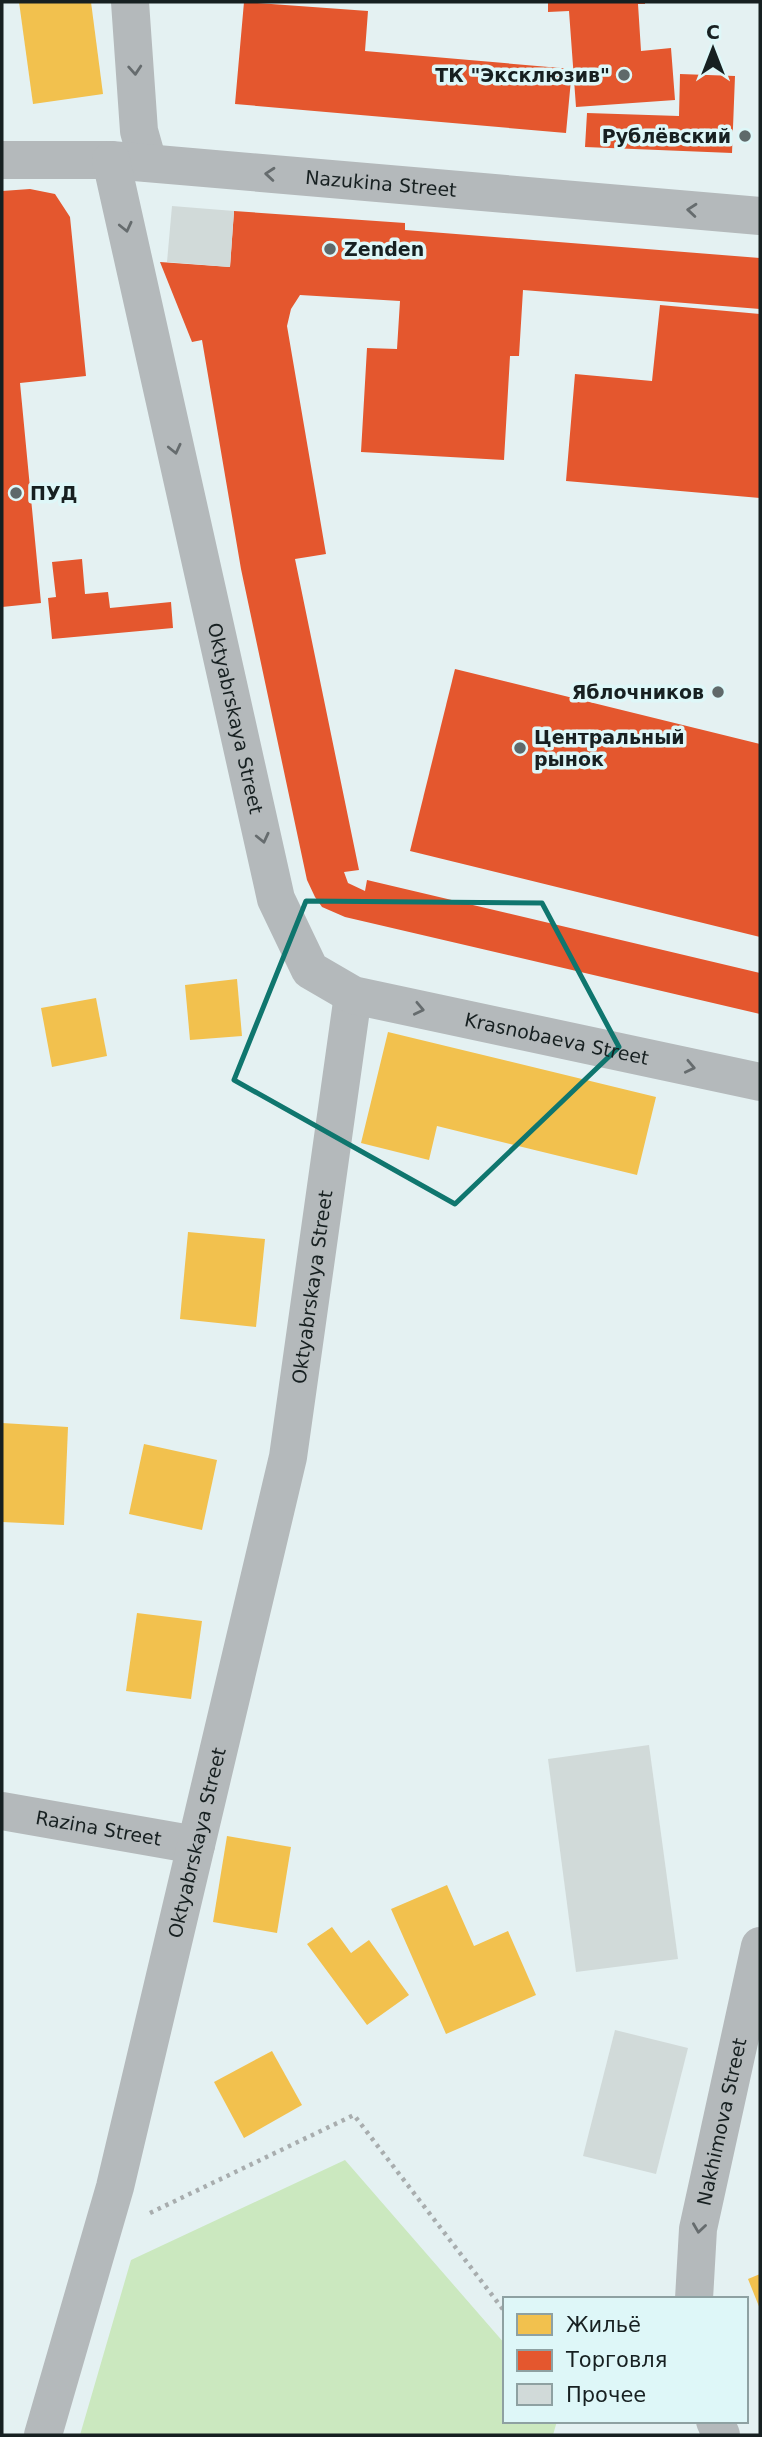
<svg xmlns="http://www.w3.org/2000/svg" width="762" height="2437" viewBox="0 0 762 2437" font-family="'DejaVu Sans',sans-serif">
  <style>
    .green { fill: #cbe8bf }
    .homes { fill: #f2c14e }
    .shops { fill: #e4572e }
    .building { fill: #d1dad9 }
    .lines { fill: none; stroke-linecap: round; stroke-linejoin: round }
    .path { stroke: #a8adae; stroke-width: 4.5; stroke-dasharray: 3.5 5; stroke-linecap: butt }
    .minor { stroke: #b4b9bb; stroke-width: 38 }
    .tertiary { stroke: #b4b9bb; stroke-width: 38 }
    .oneway { stroke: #666c6e }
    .marked { fill: none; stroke: #0f766e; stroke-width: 5; stroke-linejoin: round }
    .poi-dot { fill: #5f696a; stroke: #def7f8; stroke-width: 2.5 }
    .labels { text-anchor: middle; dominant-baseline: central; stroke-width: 7; stroke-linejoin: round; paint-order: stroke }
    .poi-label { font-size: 19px; font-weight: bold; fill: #172021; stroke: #def7f8; text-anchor: end }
    .street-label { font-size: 19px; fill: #172021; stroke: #def7f8 }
  </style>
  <rect width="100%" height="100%" fill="#e4f1f2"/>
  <polygon class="green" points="345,2160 505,2344 505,2421 557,2421 553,2435 80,2435 131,2260"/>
  <g class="homes">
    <polygon points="19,2 91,2 103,94 33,104"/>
    <polygon points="237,979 242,1036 190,1040 185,985"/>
    <polygon points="96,998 107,1056 52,1067 41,1008"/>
    <polygon points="388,1032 656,1097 637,1175 437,1126 429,1160 361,1143"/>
    <polygon points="188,1232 265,1239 256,1327 180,1319"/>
    <polygon points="2,1423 68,1427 64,1525 2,1522"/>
    <polygon points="144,1444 217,1460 202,1530 129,1514"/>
    <polygon points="137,1613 202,1621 191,1699 126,1691"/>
    <polygon points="227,1836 291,1847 277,1933 213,1922"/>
    <polygon points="447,1885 474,1946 508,1931 536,1995 446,2034 391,1909"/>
    <polygon points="332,1927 351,1953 369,1940 409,1995 367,2025 307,1944"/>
    <polygon points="272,2051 302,2105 244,2138 214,2082"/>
    <polygon points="760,2274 760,2309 748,2279"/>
  </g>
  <g class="shops">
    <polygon points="244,2 368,11 365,51 572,69 566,133 235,104"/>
    <polygon points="548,2 645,2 645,4 638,4 641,51 671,48 675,100 576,107 569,11 548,12"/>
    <polygon points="680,74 735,76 732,153 585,147 587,113 679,116"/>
    <polygon points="30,189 55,194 70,217 86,376 20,383 41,603 2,607 2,191"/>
    <polygon points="234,211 405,223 405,230 760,258 760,309 523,290 519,356 510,356 504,460 361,452 367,348 397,349 400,301 300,295 291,309 287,326 326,554 295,559 359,870 344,872 348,883 365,891 367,880 760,973 760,1014 345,917 322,907 315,897 307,880 241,569 202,340 192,342 160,262 230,267"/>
    <polygon points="660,305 760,314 760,498 566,481 575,374 652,381"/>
    <polygon points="82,559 85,594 108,592 110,608 171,602 173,628 52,639 48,598 56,597 52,562"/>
    <polygon points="455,669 760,744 760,937 410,851"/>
  </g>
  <g class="building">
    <polygon points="172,206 234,211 230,267 167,262"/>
    <polygon points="649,1745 678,1959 576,1972 548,1759"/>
    <polygon points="615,2030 688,2048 656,2174 583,2156"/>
  </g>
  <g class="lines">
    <polyline class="path" points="150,2213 354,2115 505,2312"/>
    <g class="minor">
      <polyline points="130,2 139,131 148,163"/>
      <path id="s1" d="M 2,1811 L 196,1845"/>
      <path id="s2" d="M 43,2435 L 115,2187 L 288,1457 L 353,995"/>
    </g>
    <g class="tertiary">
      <path id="s3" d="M 2,160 L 111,160 L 760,216"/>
      <path id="s4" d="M 111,160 L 276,899 L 310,970 L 353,995 L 760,1082"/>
      <path id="s5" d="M 694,2299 L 698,2229 L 760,1946"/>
      <polyline points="715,2421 721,2435"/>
    </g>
  </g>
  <defs><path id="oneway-chevron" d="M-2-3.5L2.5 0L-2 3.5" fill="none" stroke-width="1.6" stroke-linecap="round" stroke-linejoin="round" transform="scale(1.75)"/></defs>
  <g class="oneway">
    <use href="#oneway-chevron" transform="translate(135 70) rotate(86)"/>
    <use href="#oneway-chevron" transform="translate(270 174) rotate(-175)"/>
    <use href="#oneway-chevron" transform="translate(692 210) rotate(-175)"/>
    <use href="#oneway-chevron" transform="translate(126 227) rotate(77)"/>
    <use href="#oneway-chevron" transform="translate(175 449) rotate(77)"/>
    <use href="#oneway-chevron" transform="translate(263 838) rotate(77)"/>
    <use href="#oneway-chevron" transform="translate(419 1009) rotate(12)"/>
    <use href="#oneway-chevron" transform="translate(690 1067) rotate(12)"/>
    <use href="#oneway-chevron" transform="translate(699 2228) rotate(98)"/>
  </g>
  <path class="marked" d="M 306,901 L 542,903 L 619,1047 L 455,1204 L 234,1080 Z"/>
  <g class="poi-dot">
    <circle cx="624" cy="75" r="7"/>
    <circle cx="745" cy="136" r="7"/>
    <circle cx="330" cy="249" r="7"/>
    <circle cx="16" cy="493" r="7"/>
    <circle cx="718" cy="692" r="7"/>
    <circle cx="520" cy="748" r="7"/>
  </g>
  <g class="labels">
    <g class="poi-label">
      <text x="610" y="75">ТК "Эксклюзив"</text>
      <text x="731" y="136">Рублёвский</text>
      <text x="344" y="249" text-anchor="start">Zenden</text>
      <text x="30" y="493" text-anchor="start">ПУД</text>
      <text x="704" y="692">Яблочников</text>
      <text x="534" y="737" text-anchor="start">Центральный<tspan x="534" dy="22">рынок</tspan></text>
    </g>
    <g class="street-label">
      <text stroke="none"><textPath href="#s3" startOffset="380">Nazukina Street</textPath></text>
      <text stroke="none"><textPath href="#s4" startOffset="572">Oktyabrskaya Street</textPath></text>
      <text stroke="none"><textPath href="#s4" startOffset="1094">Krasnobaeva Street</textPath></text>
      <text stroke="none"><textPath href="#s2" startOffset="1180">Oktyabrskaya Street</textPath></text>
      <text stroke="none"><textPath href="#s1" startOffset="98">Razina Street</textPath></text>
      <text stroke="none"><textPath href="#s2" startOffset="612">Oktyabrskaya Street</textPath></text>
      <text stroke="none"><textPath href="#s5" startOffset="180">Nakhimova Street</textPath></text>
    </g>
  </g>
  <rect width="762" height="2437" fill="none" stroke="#172021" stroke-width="7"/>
  <rect x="503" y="2297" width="245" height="126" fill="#def7f8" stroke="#8ea1a2" stroke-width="2"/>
  <rect x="517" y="2314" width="35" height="21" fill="#f2c14e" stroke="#8ea1a2" stroke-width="2"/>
  <text x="566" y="2332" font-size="21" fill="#172021">Жильё</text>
  <rect x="517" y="2350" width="35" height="21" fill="#e4572e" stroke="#8ea1a2" stroke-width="2"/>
  <text x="566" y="2367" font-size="21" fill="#172021">Торговля</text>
  <rect x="517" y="2384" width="35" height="21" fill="#d1dad9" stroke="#8ea1a2" stroke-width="2"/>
  <text x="566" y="2402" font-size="21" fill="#172021">Прочее</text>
  <g transform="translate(713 49)" stroke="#def7f8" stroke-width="5" paint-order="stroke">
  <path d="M0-5L12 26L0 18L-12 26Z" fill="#172021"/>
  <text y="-10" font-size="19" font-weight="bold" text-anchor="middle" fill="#172021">С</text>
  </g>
</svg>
